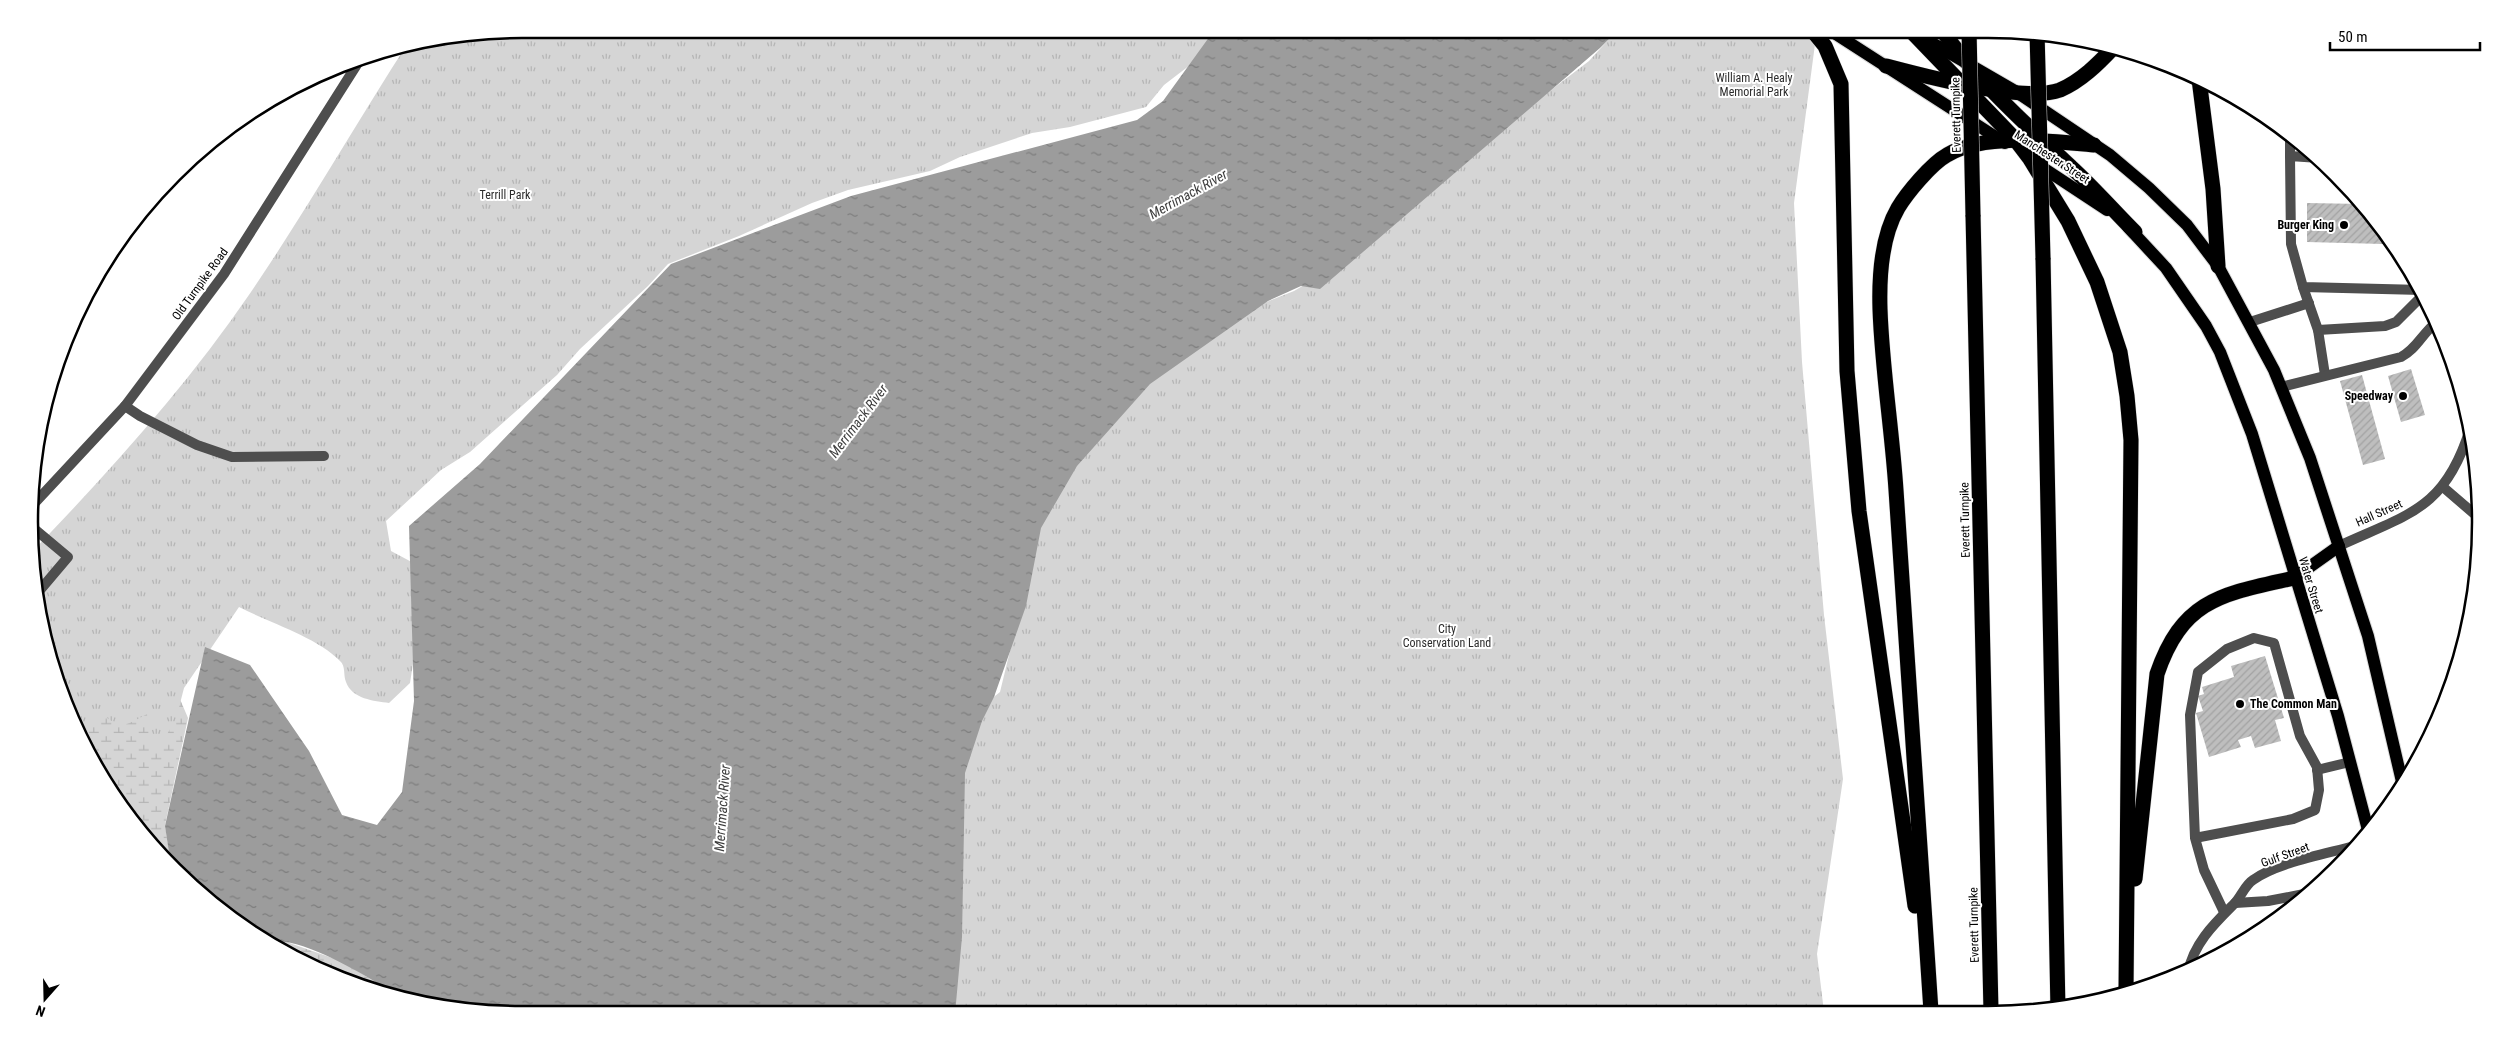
<svg xmlns="http://www.w3.org/2000/svg" width="2510" height="1044" viewBox="0 0 2510 1044" font-family="'Roboto Condensed',sans-serif">
  <style>
    .wetland { fill: url(#wetland-marsh) }
    .park { fill: url(#park-tufts) }
    .water { fill: url(#water-ripples) }
    .building { fill: url(#building-hatch) }
    .lines { fill: none; stroke-linecap: round; stroke-linejoin: round }
    .primary-casing { stroke: #dbdbdb; stroke-width: 14 }
    .motorway-casing { stroke: #dbdbdb; stroke-width: 16 }
    .service { stroke: #4e4e4e; stroke-width: 10 }
    .minor { stroke: #4e4e4e; stroke-width: 10 }
    .tertiary { stroke: #4e4e4e; stroke-width: 10 }
    .primary { stroke: #000; stroke-width: 12 }
    .motorway { stroke: #000; stroke-width: 15 }
    .motorway-bridge-casing { stroke: #dbdbdb; stroke-width: 16; stroke-linecap: butt }
    .motorway-bridge { stroke: #000; stroke-width: 15 }
    .poi-dot { fill: #000; stroke: #fff; stroke-width: 2 }
    .labels { text-anchor: middle; dominant-baseline: central; stroke-width: 4; stroke-linejoin: round; paint-order: stroke }
    .park-label { font-size: 12px; fill: #2c2c2c; stroke: #fff }
    .street-label { font-size: 12px; fill: #000; stroke: #fff }
    .poi-label { font-size: 12px; font-weight: bold; fill: #000; stroke: #fff; text-anchor: end }
    .water-label { font-size: 14px; font-style: italic; fill: #3d3d3d; stroke: #fff }
    .rim { fill: none; stroke: #000; stroke-width: 2.5 }
  </style>
  <defs>
    <pattern id="wetland-marsh" width="20" height="14" patternUnits="userSpaceOnUse" patternTransform="scale(1.25)"><rect width="20" height="14" fill="#d5d5d5"/><path d="M1 5h8M5 5V1M11 12h8M15 12V8" fill="none" stroke="#b5b5b5"/></pattern>
    <pattern id="park-tufts" width="24" height="20" patternUnits="userSpaceOnUse" patternTransform="scale(1.25)"><rect width="24" height="20" fill="#d5d5d5"/><path d="M3 7l-1-3M5 7V3M7 7l1-3M15 17l-1-3M17 17v-4M19 17l1-3" fill="none" stroke="#b5b5b5"/></pattern>
    <pattern id="water-ripples" width="26" height="14" patternUnits="userSpaceOnUse" patternTransform="scale(1.25)"><rect width="26" height="14" fill="#9c9c9c"/><path d="M2 4q2-2 4 0t4 0M15 11q2-2 4 0t4 0" fill="none" stroke="#7d7d7d"/></pattern>
    <pattern id="building-hatch" width="6" height="6" patternUnits="userSpaceOnUse" patternTransform="scale(1.25)"><rect width="6" height="6" fill="#bebebe"/><path d="M-1 1l2-2M0 6l6-6M5 7l2-2" fill="none" stroke="#a2a2a2"/></pattern>
  </defs>
  <rect width="100%" height="100%" fill="#fff"/>
  <g class="wetland">
    <path d="M 157,645 L 188,718 L 165,825 L 171,866 C 128,825 104,782 77,731 Z"/>
    <path d="M 281,940 L 341,961 L 377,983 L 377,992 C 339,983 303,964 270,943 Z"/>
  </g>
  <g class="park">
    <path d="M 522,29 L 1219,29 L 1207,52 L 1164,85 L 1146,107 L 1070,127 L 1032,133 L 960,157 L 930,171 L 848,190 L 812,203 L 739,236 L 668,264 L 648,286 L 580,349 L 557,375 L 470,452 L 441,470 L 386,521 L 391,551 L 421,567 L 420,619 L 410,683 L 389,703 C 374,701 352,699 346,682 C 343,675 346,666 340,661 C 317,637 270,623 239,607 L 184,688 L 176,719 L 156,753 L 150,753 L 147,714 C 125,726 121,730 101,713 L 89,731 L 91,758 L 66,710 L 38,619 L 30,554 C 110,471 186,387 251,292 C 306,211 355,125 408,43 L 426,38 Z"/>
    <polygon points="1618,29 1817,29 1794,203 1802,362 1824,615 1843,779 1817,954 1824,1012 941,1014 936,904 975,712 1000,692 1017,622 1031,541 1094,412 1224,319 1294,291 1348,259 1538,100 1589,61"/>
  </g>
  <path class="water" d="M 1215,29 L 1619,29 L 1600,48 L 1320,289 L 1301,286 L 1268,301 L 1150,384 L 1077,466 L 1041,528 L 1026,606 L 994,697 L 982,721 L 965,773 L 962,937 L 955,1014 L 522,1015 L 457,1011 L 379,993 L 377,983 C 356,970 293,934 270,943 L 222,913 L 171,866 L 165,826 L 205,647 L 250,665 L 309,751 L 342,815 L 377,825 L 402,792 L 414,701 L 409,526 L 480,464 L 671,264 L 851,196 L 1137,120 L 1163,101 Z"/>
  <g class="building">
    <polygon points="2307,203 2362,204 2383,228 2383,244 2307,242"/>
    <polygon points="2411,369 2425,415 2401,422 2388,376"/>
    <polygon points="2362,375 2385,459 2363,465 2340,381"/>
    <polygon points="2265,656 2284,718 2275,720 2281,741 2255,748 2251,736 2238,740 2241,747 2209,757 2196,713 2203,711 2198,696 2204,694 2202,687 2234,677 2231,666"/>
  </g>
  <g class="lines">
    <g class="primary-casing">
      <g id="primary">
        <polyline points="1828,29 2005,143"/>
        <polyline points="1920,36 2015,91 2110,155 2149,188 2187,225 2218,266 2274,370 2310,458 2368,636 2403,786"/>
        <polyline points="2034,162 2107,210"/>
        <polyline points="2128,227 2166,268 2206,326 2220,352 2252,434 2338,716 2368,830"/>
        <polyline points="2294,578 2339,546"/>
      </g>
    </g>
    <g class="motorway-casing">
      <g id="motorway">
        <polyline points="1811,29 1825,46 1841,84 1847,371 1859,511 1915,906"/>
        <path d="M 1941,29 C 1981,85 2022,120 2071,167 C 2093,187 2114,211 2135,232"/>
        <polyline points="1910,30 2014,138 2030,159 2068,221 2097,282 2120,352 2127,396 2131,440 2126,991"/>
        <path d="M 1886,66 C 1924,76 2024,103 2060,90 C 2081,81 2098,64 2114,47"/>
        <polyline points="2199,79 2213,189 2218,266"/>
        <polyline points="1973,215 1991,1011"/>
        <polyline points="2043,258 2058,1010"/>
        <path d="M 2135,879 L 2157,674 C 2183,598 2223,594 2294,578"/>
        <path d="M 1931,1011 C 1919,837 1907,663 1896,490 C 1892,429 1882,369 1880,309 C 1879,276 1881,237 1898,208 C 1907,193 1931,164 1947,155 C 1984,133 2052,141 2094,145"/>
      </g>
    </g>
    <g class="service">
      <polyline points="2290,135 2290,156"/>
      <polyline points="2319,158 2290,156 2291,244 2303,287 2422,290"/>
      <polyline points="2303,287 2318,330 2325,375"/>
      <polyline points="2250,322 2309,303"/>
      <polyline points="2318,330 2385,326 2396,322 2424,294"/>
      <path d="M 2281,387 L 2401,357 C 2417,349 2423,332 2437,322"/>
      <polyline points="125,406 140,416 197,445 232,457 324,456"/>
      <polyline points="2443,487 2479,518"/>
      <polyline points="31,526 68,557 35,596"/>
      <polyline points="2317,770 2350,762"/>
      <polyline points="2195,838 2293,819 2315,810 2319,790 2317,767 2300,736 2274,643 2254,638 2227,649 2198,672 2190,715 2195,838 2204,870 2224,912"/>
    </g>
    <g class="minor">
      <path d="M 2339,546 C 2408,514 2445,510 2470,429"/>
      <polyline points="2235,903 2268,901 2314,892"/>
      <path d="M 2188,972 C 2194,943 2214,924 2234,904 C 2241,897 2245,885 2253,880 C 2276,863 2325,854 2354,846"/>
    </g>
    <polyline class="tertiary" points="31,507 125,406 224,274 363,55"/>
    <use href="#primary" class="primary"/>
    <use href="#motorway" class="motorway"/>
    <g class="motorway-bridge-casing">
      <g id="motorway-bridge">
        <polyline points="1969,29 1973,215"/>
        <polyline points="2037,32 2043,258"/>
      </g>
    </g>
    <use href="#motorway-bridge" class="motorway-bridge"/>
  </g>
  <g class="poi-dot">
    <circle cx="2344" cy="225" r="5"/>
    <circle cx="2403" cy="396" r="5"/>
    <circle cx="2240" cy="704" r="5"/>
  </g>
  <g class="labels">
    <g class="park-label">
      <text x="1754" y="78">William A. Healy<tspan x="1754" dy="14">Memorial Park</tspan></text>
      <text x="505" y="195">Terrill Park</text>
      <text x="1447" y="629">City<tspan x="1447" dy="14">Conservation Land</tspan></text>
    </g>
    <g class="street-label">
      <text transform="translate(1956 115) rotate(-91)">Everett Turnpike</text>
      <text transform="translate(2052 157) rotate(33)">Manchester Street</text>
      <text transform="translate(200 284) rotate(-54)">Old Turnpike Road</text>
      <text transform="translate(2379 513) rotate(-24)">Hall Street</text>
      <text transform="translate(1965 520) rotate(-91)">Everett Turnpike</text>
      <text transform="translate(2311 585) rotate(73)">Water Street</text>
      <text transform="translate(2285 855) rotate(-20)">Gulf Street</text>
      <text transform="translate(1974 925) rotate(-91)">Everett Turnpike</text>
    </g>
    <g class="poi-label">
      <text x="2334" y="225">Burger King</text>
      <text x="2393" y="396">Speedway</text>
      <text x="2250" y="704" text-anchor="start">The Common Man</text>
    </g>
    <g class="water-label">
      <text transform="translate(1188 194) rotate(-29)">Merrimack River</text>
      <text transform="translate(858 421) rotate(-53)">Merrimack River</text>
      <text transform="translate(722 808) rotate(-86)">Merrimack River</text>
    </g>
  </g>
  <path d="M0 0H2510V1044H0ZM522 38H1988A484 484 0 0 1 2472 522V522A484 484 0 0 1 1988 1006H522A484 484 0 0 1 38 522V522A484 484 0 0 1 522 38Z" fill="#fff" fill-rule="evenodd"/>
  <path class="rim" d="M522 38H1988A484 484 0 0 1 2472 522V522A484 484 0 0 1 1988 1006H522A484 484 0 0 1 38 522V522A484 484 0 0 1 522 38Z"/>
  <g transform="translate(45 999) rotate(200)" stroke="#ffffff" stroke-width="4" paint-order="stroke">
  <path d="M0-4L9 19L0 12L-9 19Z" fill="#000000"/>
  <text y="-8" font-size="14" font-weight="bold" text-anchor="middle" fill="#000000">N</text>
  </g>
  <path d="M2330 42v8h150v-8" fill="none" stroke="#000000" stroke-width="2.5"/>
  <text x="2338" y="42" font-size="15" fill="#000000" stroke="#ffffff" stroke-width="4" paint-order="stroke">50 m</text>
</svg>
